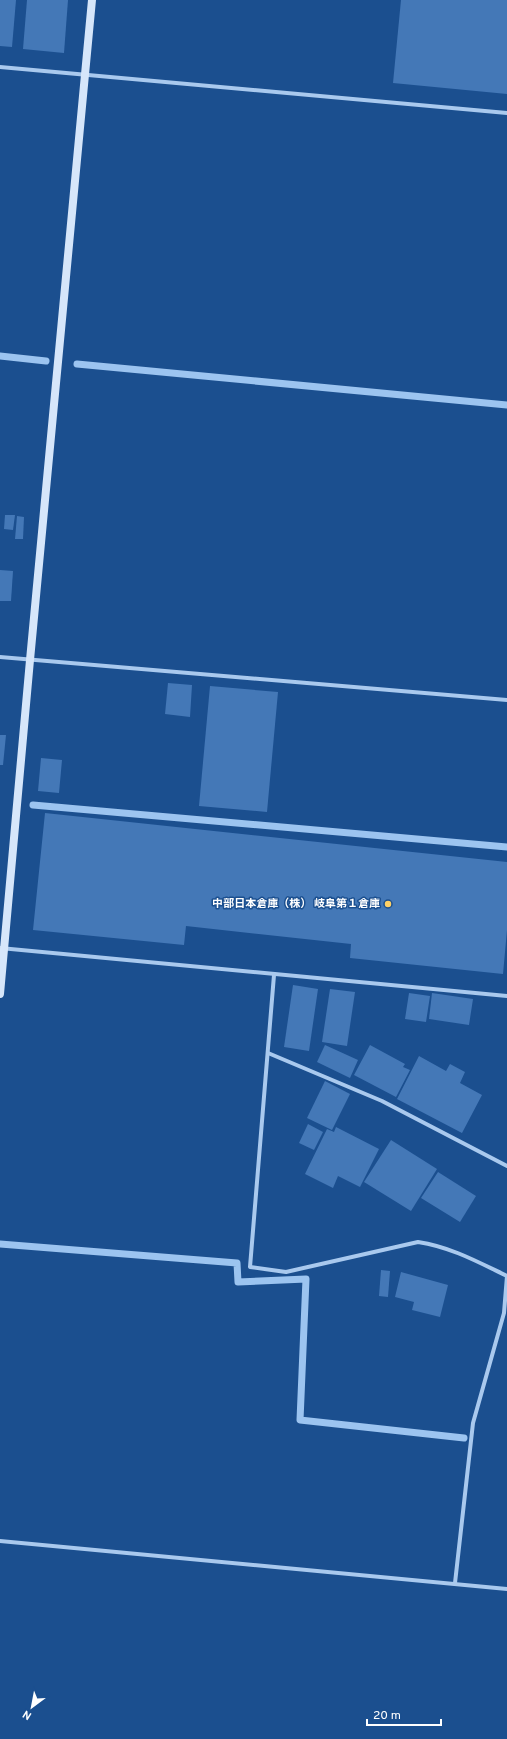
<svg xmlns="http://www.w3.org/2000/svg" width="507" height="1739" viewBox="0 0 507 1739" font-family="Overpass,'Noto Sans JP',sans-serif">
  <style>
    .lines { fill: none; stroke-linecap: round; stroke-linejoin: round }
    .stream { stroke: #9cc4f0; stroke-width: 7 }
    .building { fill: #4478b7 }
    .street { stroke: #a9c9ee; stroke-width: 4 }
    .secondary { stroke: #d6e6fa; stroke-width: 8 }
    .poi-dot { fill: #ffd166; stroke: #1b4f8f; stroke-width: 1.5 }
    .labels { text-anchor: middle; dominant-baseline: central; stroke-width: 3; stroke-linejoin: round; paint-order: stroke }
    .poi-label { font-size: 11px; font-weight: bold; fill: #fff; stroke: #1b4f8f; text-anchor: end }
  </style>
  <rect width="100%" height="100%" fill="#1b4f8f"/>
  <g class="lines">
    <g class="stream">
      <polyline points="0,356 46,361"/>
      <polyline points="77,364 507,405"/>
      <polyline points="33,805 507,847"/>
      <polyline points="0,1244 237,1263 238,1282 306,1279 300,1420 464,1438"/>
    </g>
  </g>
  <g class="building">
    <polygon points="0,0 16,0 12,47 0,46"/>
    <polygon points="27,0 68,0 64,53 23,49"/>
    <polygon points="401,0 507,0 507,94 393,83"/>
    <polygon points="5,515 15,515 13,530 4,529"/>
    <polygon points="17,516 24,517 23,539 15,539"/>
    <polygon points="0,570 13,571 11,601 0,601"/>
    <polygon points="168,683 192,685 190,717 165,714"/>
    <polygon points="210,686 278,692 267,812 199,806"/>
    <polygon points="0,735 6,735 3,765 0,765"/>
    <polygon points="41,758 62,760 59,793 38,791"/>
    <polygon points="45,813 507,862 507,930 503,974 350,958 351,944 186,926 184,945 33,930"/>
    <polygon points="293,985 318,989 309,1051 284,1047"/>
    <polygon points="330,989 355,992 347,1046 322,1042"/>
    <polygon points="409,993 430,996 426,1022 405,1019"/>
    <polygon points="432,993 473,999 469,1025 429,1019"/>
    <polygon points="325,1045 358,1060 350,1078 317,1062"/>
    <polygon points="370,1045 405,1064 403,1067 410,1070 396,1097 354,1075"/>
    <polygon points="419,1056 446,1071 450,1064 465,1072 460,1083 482,1095 462,1133 397,1099"/>
    <polygon points="325,1081 350,1094 332,1130 307,1118"/>
    <polygon points="308,1124 323,1132 314,1150 299,1143"/>
    <polygon points="336,1127 379,1149 360,1187 338,1176 333,1188 305,1174 327,1129 334,1132"/>
    <polygon points="391,1140 437,1169 411,1211 364,1182"/>
    <polygon points="438,1172 476,1196 460,1222 421,1198"/>
    <polygon points="381,1270 390,1271 388,1297 379,1296"/>
    <polygon points="401,1272 448,1285 440,1317 412,1310 414,1302 395,1297"/>
  </g>
  <g class="lines">
    <g class="street">
      <polyline points="0,67 507,113"/>
      <polyline points="0,657 507,700"/>
      <polyline points="0,948 507,996"/>
      <path d="M 274,975 L 250,1267 L 286,1272 L 418,1242 C 451,1247 478,1262 507,1276"/>
      <polyline points="268,1053 382,1101 507,1166"/>
      <polyline points="0,1541 507,1589"/>
      <polyline points="455,1583 473,1423 504,1313 507,1276"/>
    </g>
    <polyline class="secondary" points="0,994 30,660 92,0"/>
  </g>
  <circle class="poi-dot" cx="388" cy="904" r="4"/>
  <g class="labels">
    <g class="poi-label">
      <text x="380" y="904">中部日本倉庫（株） 岐阜第１倉庫</text>
    </g>
  </g>
  <g transform="translate(32 1707) rotate(212)" stroke="#1b4f8f" stroke-width="3" paint-order="stroke">
  <path d="M0-3L7 15L0 10L-7 15Z" fill="#ffffff"/>
  <text y="-6" font-size="11" font-weight="bold" text-anchor="middle" fill="#ffffff">N</text>
  </g>
  <path d="M367 1719v6h74v-6" fill="none" stroke="#ffffff" stroke-width="2"/>
  <text x="373" y="1719" font-size="12" fill="#ffffff" stroke="#1b4f8f" stroke-width="3" paint-order="stroke">20 m</text>
</svg>
